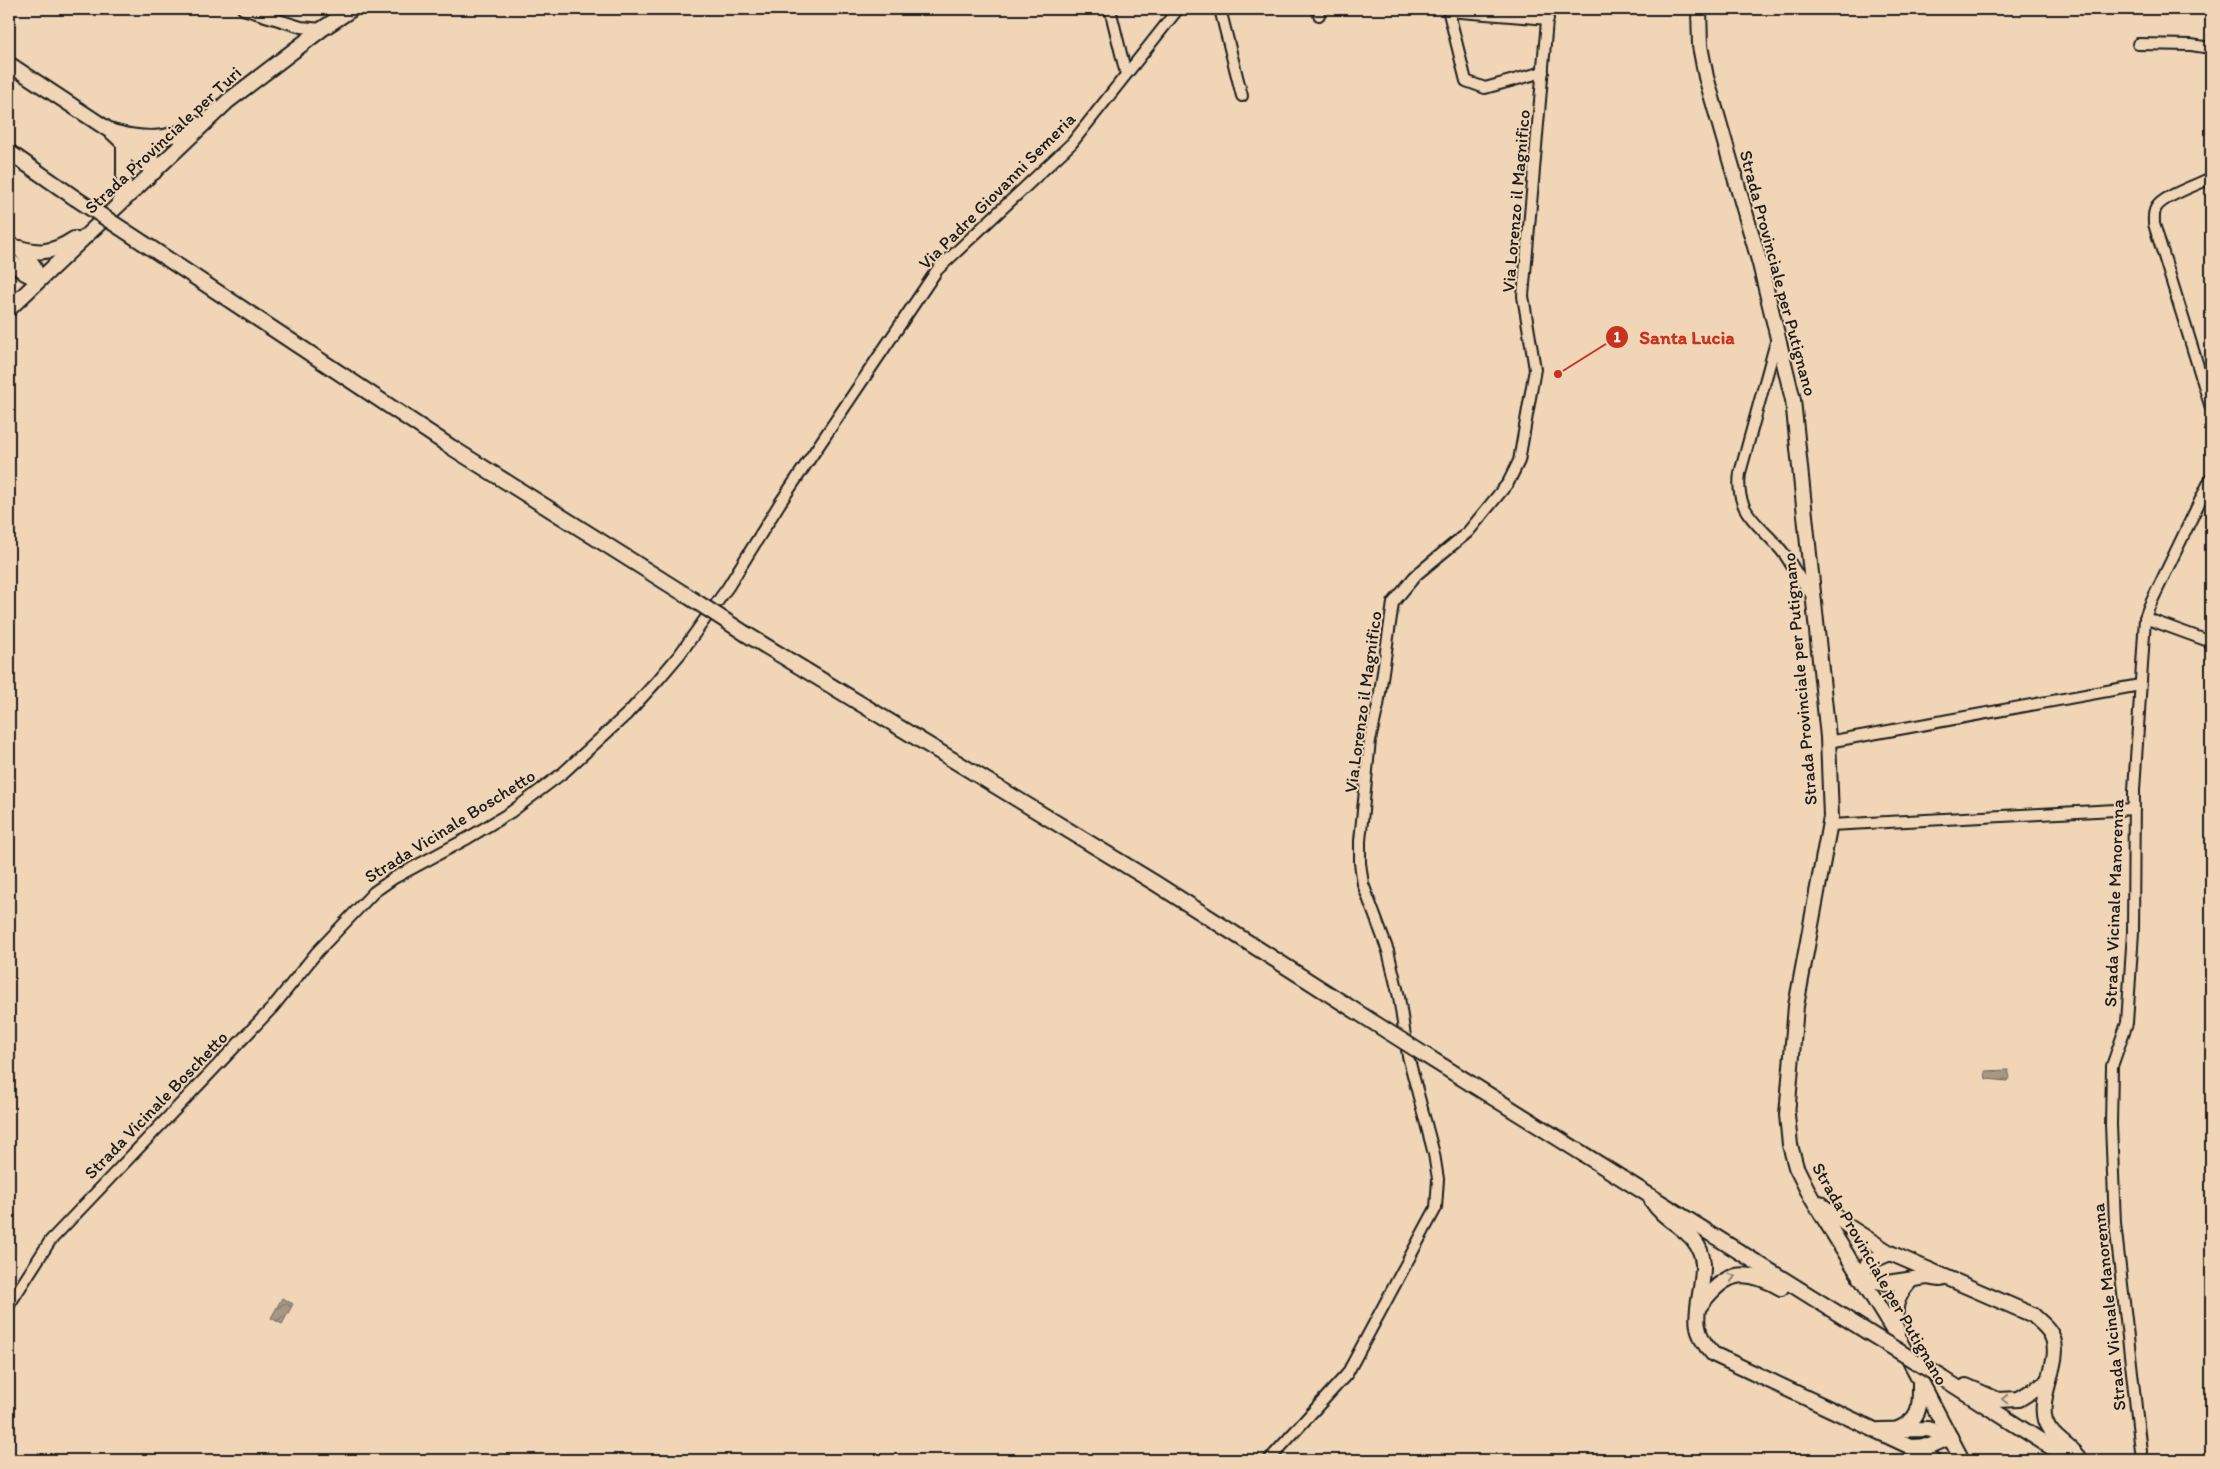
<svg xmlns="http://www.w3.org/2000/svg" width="2220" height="1469" viewBox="0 0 2220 1469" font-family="Itim,sans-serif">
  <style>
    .water { fill: url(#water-waves); stroke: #6f6559 }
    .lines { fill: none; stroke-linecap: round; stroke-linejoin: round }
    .street-casing { stroke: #1c1c1c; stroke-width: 14 }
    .secondary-casing { stroke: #1c1c1c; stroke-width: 18 }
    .street { stroke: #f0d6b7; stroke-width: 10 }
    .secondary { stroke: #f0d6b7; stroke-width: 14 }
    .secondary-bridge-casing { stroke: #1c1c1c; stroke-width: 18; stroke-linecap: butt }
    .secondary-bridge { stroke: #f0d6b7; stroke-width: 14 }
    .oneway { stroke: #918271 }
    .labels { text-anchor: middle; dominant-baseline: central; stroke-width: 4; stroke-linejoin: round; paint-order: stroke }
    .street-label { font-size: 18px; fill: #1c1c1c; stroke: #f0d6b7 }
    .leader { fill: none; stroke: #c8321e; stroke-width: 2 }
    .callout-dot { fill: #c8321e; stroke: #f0d6b7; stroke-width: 2 }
    .mark-label { font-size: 15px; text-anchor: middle; font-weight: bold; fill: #fff }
    .callout-label { font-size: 19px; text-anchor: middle; font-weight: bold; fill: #c8321e; stroke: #f0d6b7; stroke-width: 4; stroke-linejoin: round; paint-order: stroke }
  </style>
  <defs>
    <pattern id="water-waves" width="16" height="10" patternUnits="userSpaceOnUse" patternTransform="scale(1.25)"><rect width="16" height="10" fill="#a79682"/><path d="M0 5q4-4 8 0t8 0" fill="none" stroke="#877a6a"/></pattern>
  </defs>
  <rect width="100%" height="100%" fill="#f0d6b7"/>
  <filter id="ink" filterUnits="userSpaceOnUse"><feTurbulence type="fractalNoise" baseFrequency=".02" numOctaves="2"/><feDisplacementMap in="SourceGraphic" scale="10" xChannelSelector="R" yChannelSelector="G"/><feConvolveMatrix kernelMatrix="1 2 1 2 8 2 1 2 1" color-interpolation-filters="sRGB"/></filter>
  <g filter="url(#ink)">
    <g class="water">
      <polygon points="2008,1070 2010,1077 2008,1081 1986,1079 1985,1071"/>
      <polygon points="282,1298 293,1304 282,1324 271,1318"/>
    </g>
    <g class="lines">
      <g class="street-casing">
        <g id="street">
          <polyline points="243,9 301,27 322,29"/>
          <polyline points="1110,9 1126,74"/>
          <polyline points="1220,9 1242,96"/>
          <polyline points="1317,9 1319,15"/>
          <polyline points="1448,9 1466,81 1485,88 1543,72"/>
          <polyline points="1448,11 1548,19"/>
          <polyline points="2138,44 2191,45 2211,48"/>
          <path d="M 2211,178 C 2199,184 2161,197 2156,208 C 2153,213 2154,219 2154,224 L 2211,408"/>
          <path d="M 1777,338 L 1740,473 C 1734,516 1763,525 1785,555 C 1794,568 1801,582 1811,594"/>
          <polyline points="2145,618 2211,642"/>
          <polyline points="1828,742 2140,685"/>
          <polyline points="1830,825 2134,809"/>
          <polyline points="9,1305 50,1241 272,1008 317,952 374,892 394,878 468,838 511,812 564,772 627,714 658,680 680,654 728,587 780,503 937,270 1072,143 1178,9"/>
          <polyline points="1269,1460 1347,1374 1436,1208 1438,1179 1434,1154 1408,1056 1399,997 1388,951 1363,884 1360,863 1360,841 1370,740 1378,706 1393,603 1416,575 1468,532 1508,483 1519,461 1535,369 1523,296 1548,9"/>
          <polyline points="2142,1460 2115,1223 2111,1125 2112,1066 2127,1023 2133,932 2134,790 2145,618 2149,607 2211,478"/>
        </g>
      </g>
      <g class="secondary-casing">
        <g id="secondary">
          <polyline points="1699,9 1700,46 1706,77 1760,264 1793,400 1828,737 1831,817 1796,1006 1787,1115 1790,1145 1796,1167 1811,1197 1898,1338 1962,1460"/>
          <polyline points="9,64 112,132 154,172"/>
          <path d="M 112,132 C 142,140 170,142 196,124"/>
          <polyline points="135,138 149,153 154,172"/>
          <polyline points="9,152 75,198"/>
          <polyline points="119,203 124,190 124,145"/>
          <polyline points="145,244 451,447 686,595"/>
          <path d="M 9,245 C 36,254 50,255 74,239"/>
          <polyline points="19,248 33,265 39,280"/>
          <polyline points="9,260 25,273 39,280"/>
          <polyline points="9,309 228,101 322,29 352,9"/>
          <polyline points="746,634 1155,883 1387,1031"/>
          <polyline points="1425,1055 1866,1331"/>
          <path d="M 1652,1201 C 1667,1225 1701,1231 1703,1264 C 1704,1299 1684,1325 1713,1354 L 1911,1447 L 1934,1460"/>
          <path d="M 1819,1203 L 1849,1227 L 1890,1253 L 2033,1315 C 2038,1320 2045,1325 2049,1331 C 2067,1355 2037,1392 2045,1420 C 2051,1439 2071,1445 2080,1460"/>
          <polyline points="1860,1278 1887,1283 1927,1277 1941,1279"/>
          <polyline points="1860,1278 1869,1262 1890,1253"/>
          <path d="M 1699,1307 C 1725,1271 1743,1267 1781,1288"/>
          <path d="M 1897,1333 C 1894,1308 1894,1299 1911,1280"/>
          <polyline points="1944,1379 2071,1460"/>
          <polyline points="1966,1386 1998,1400 2019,1399 2048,1381"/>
          <path d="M 1898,1429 C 1922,1418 1920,1405 1920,1381"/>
          <polyline points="1880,1430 1928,1429 1950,1437"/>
          <polyline points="1911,1447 1930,1446 1950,1437"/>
        </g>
      </g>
      <use href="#street" class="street"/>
      <use href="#secondary" class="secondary"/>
      <g class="secondary-bridge-casing">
        <g id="secondary-bridge">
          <polyline points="75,198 145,244"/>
          <polyline points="686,595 746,634"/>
          <polyline points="1387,1031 1425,1055"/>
          <polyline points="1866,1331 1944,1379"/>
        </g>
      </g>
      <use href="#secondary-bridge" class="secondary-bridge"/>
    </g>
    <defs><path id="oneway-chevron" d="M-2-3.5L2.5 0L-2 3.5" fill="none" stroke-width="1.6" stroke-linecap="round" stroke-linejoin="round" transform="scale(1.25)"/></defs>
    <g class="oneway">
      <use href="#oneway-chevron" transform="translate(1732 1277) rotate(-16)"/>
      <use href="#oneway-chevron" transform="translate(2005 1399) rotate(-179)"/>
    </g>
  </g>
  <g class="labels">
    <g class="street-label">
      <text transform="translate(163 140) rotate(-43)">Strada Provinciale per Turi</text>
      <text transform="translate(997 191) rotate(-45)">Via Padre Giovanni Semeria</text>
      <text transform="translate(1516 201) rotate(-85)">Via Lorenzo il Magnifico</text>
      <text transform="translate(1778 273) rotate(75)">Strada Provinciale per Putignano</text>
      <text transform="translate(1800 679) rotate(-95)">Strada Provinciale per Putignano</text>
      <text transform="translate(1363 702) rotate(-82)">Via Lorenzo il Magnifico</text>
      <text transform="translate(450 826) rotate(-32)">Strada Vicinale Boschetto</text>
      <text transform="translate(2114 903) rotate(-88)">Strada Vicinale Manorenna</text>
      <text transform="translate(156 1105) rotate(-46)">Strada Vicinale Boschetto</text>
      <text transform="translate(1880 1274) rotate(60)">Strada Provinciale per Putignano</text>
      <text transform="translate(2109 1307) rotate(-96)">Strada Vicinale Manorenna</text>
    </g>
  </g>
  <path class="leader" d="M1558 374L1617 337"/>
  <g class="callout-dot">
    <circle cx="1558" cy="374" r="5"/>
    <circle cx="1617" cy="337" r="12"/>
  </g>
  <g class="mark-label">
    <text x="1617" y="342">1</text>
  </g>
  <g class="callout-label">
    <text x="1687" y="344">Santa Lucia</text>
  </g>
  <rect width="2220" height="1469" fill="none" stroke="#f0d6b7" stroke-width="30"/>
  <rect x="15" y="15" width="2190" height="1439" fill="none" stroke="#1c1c1c" stroke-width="2" filter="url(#ink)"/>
</svg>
